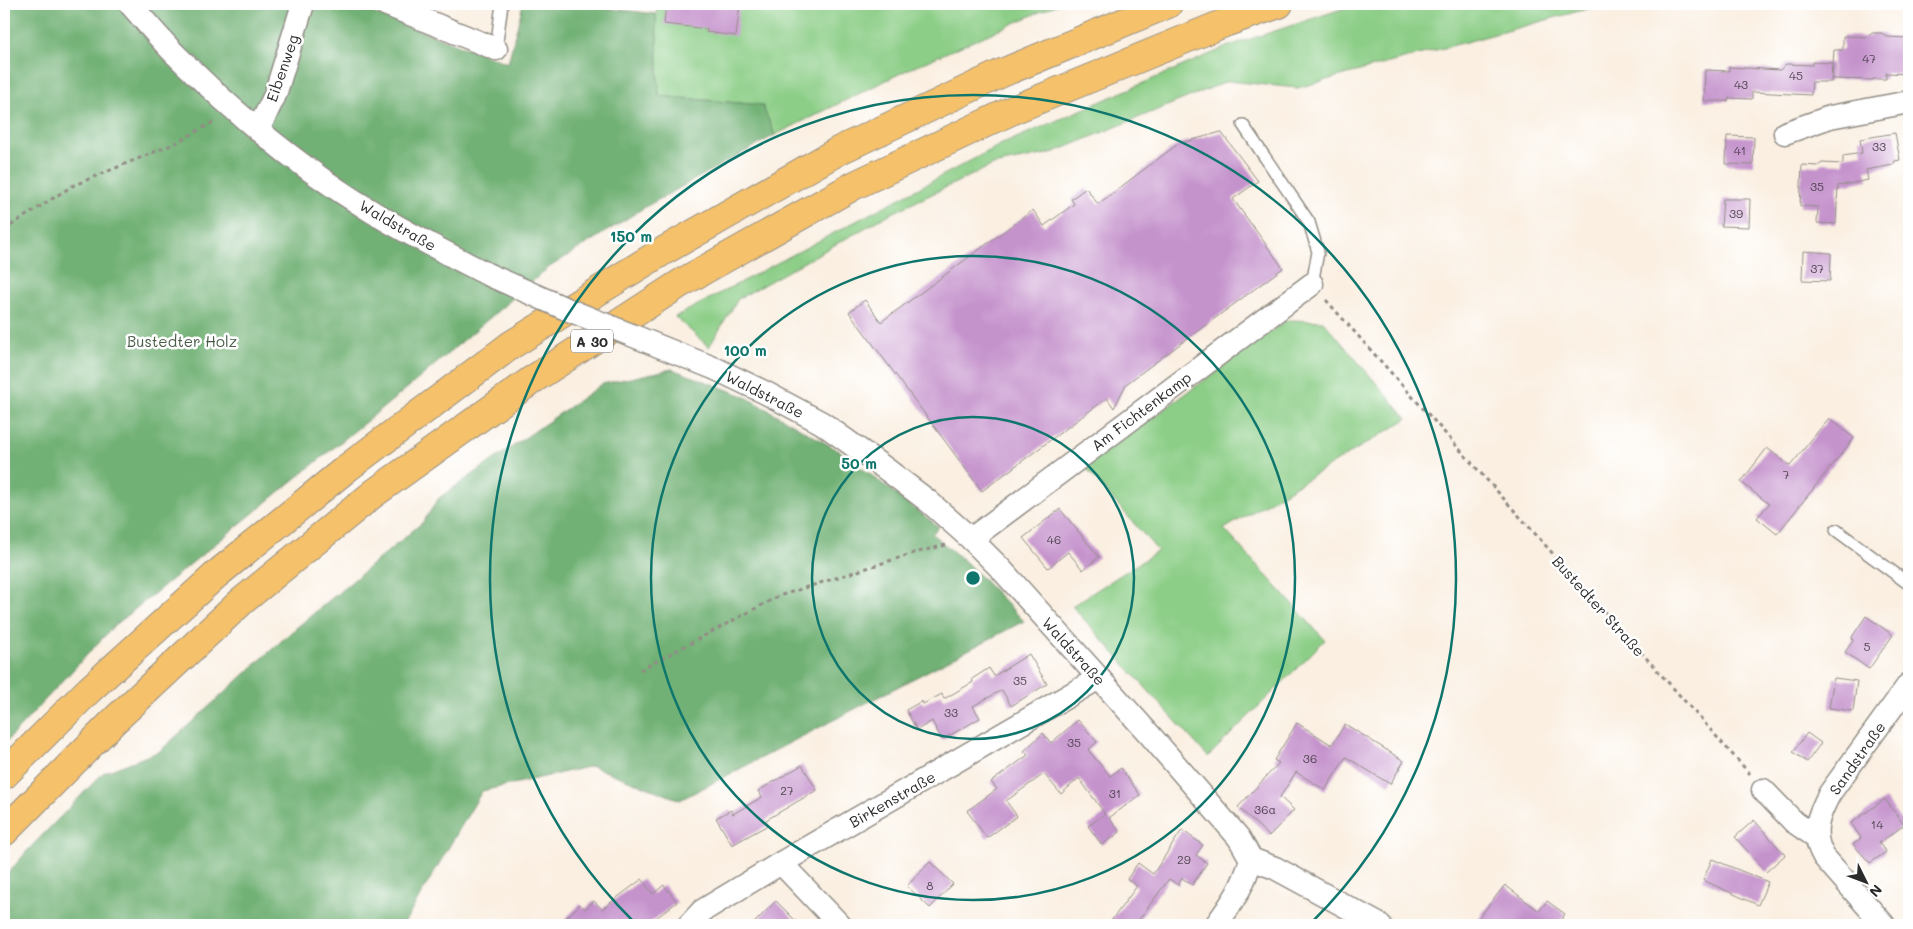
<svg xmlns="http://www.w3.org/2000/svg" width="1913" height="929" viewBox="0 0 1913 929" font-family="Mali,sans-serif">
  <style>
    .green { fill: #8cce87; stroke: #5c7c59 }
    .forest { fill: #71b174; stroke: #4e6e50 }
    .building { fill: #c593cc }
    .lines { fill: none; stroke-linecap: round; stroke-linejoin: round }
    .service-casing { stroke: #928d86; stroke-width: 14 }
    .minor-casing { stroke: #928d86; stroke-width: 25 }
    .motorway-casing { stroke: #928d86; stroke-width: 30 }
    .path { stroke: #928d86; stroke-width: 3; stroke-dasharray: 4 4; stroke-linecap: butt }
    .service { stroke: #fff; stroke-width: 11 }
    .minor { stroke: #fff; stroke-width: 22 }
    .motorway { stroke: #f5c16b; stroke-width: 28 }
    .minor-bridge-casing { stroke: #928d86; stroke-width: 25; stroke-linecap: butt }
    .minor-bridge { stroke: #fff; stroke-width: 22 }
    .ring { fill: none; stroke: #0f766e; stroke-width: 2.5 }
    .labels { text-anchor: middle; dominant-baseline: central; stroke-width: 5; stroke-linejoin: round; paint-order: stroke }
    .number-label { font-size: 12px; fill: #524553 }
    .shield { fill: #fff; stroke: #6b6b6b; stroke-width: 1 }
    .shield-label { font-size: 14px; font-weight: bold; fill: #2b2b2b }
    .street-label { font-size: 15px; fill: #2b2b2b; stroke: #fff }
    .park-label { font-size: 15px; fill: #485c47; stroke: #fff }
    .centre { fill: #0f766e; stroke: #fff; stroke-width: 2.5 }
    .ring-label { font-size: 15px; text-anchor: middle; font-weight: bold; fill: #0f766e; stroke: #fff; stroke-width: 5; stroke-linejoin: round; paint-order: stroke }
  </style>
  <rect width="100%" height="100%" fill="#fff"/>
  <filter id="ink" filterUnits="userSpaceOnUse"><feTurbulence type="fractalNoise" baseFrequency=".02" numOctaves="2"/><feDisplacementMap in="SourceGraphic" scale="10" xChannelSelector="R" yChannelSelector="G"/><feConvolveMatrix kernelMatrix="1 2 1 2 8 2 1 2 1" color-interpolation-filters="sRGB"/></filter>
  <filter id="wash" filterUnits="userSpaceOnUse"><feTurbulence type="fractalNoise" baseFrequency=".0096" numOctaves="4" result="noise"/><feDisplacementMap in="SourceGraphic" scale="20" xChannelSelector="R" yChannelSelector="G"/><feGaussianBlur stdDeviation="1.12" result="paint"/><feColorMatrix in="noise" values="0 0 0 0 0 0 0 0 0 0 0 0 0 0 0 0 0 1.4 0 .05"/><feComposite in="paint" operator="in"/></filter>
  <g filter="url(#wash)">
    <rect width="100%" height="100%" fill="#faefe1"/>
    <g class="green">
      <polygon points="658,4 1058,4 911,68 775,135 762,105 659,96 656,14"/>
      <polygon points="1357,4 1605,4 1297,88 1228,81 1052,153 993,165 888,215 738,299 709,347 675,317 1000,145 1229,46"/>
      <polygon points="1287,320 1323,321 1407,419 1224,529 1325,640 1208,757 1072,606 1158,551 1085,467"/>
    </g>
    <g class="forest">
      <polygon points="4,4 348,4 508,63 523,4 572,4 656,14 659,96 762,105 775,135 647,206 548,268 416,381 113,627 4,744"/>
      <polygon points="672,369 744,396 841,452 939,527 932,534 967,563 1024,621 680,800 592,766 482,791 403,925 4,925 4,878 28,850 103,773 160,751 289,634 423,522 439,498 602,384"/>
    </g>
    <g id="blocks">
      <g class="building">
        <polygon points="666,4 740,4 736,36 706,32 707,29 664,24"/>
        <polygon points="1872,33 1882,33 1887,37 1909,38 1909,74 1886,73 1886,79 1873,79 1873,80 1832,79 1834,50 1843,50 1843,36 1868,37"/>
        <polygon points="1812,62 1832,63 1831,82 1812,82 1811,95 1752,92 1752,99 1729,98 1728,101 1704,101 1705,70 1729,71 1729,67 1780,70 1786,64 1812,65"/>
        <polygon points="1221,132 1258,181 1233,199 1283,268 1126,384 1114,408 1107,398 982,491 849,312 865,300 881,322 1033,210 1044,226 1074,204 1071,199 1086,188 1098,204 1178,144"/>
        <polygon points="1895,133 1900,160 1895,161 1893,165 1866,170 1868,180 1838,186 1836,224 1817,223 1818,207 1800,206 1802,165 1818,166 1822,163 1843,164 1843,156 1862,153 1860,139"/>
        <polygon points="1727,136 1754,137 1753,165 1726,164"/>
        <polygon points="1723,199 1750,199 1749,227 1721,226"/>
        <polygon points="1803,251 1831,253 1830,281 1802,280"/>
        <polygon points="1829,418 1854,438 1777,534 1757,518 1769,504 1741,482 1767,448 1790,466"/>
        <polygon points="1060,509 1099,557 1083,570 1068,552 1048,568 1023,538"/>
        <polygon points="1866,616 1893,635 1869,669 1845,652 1853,641 1852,637"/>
        <polygon points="1029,654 1047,684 1011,706 1002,690 973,706 980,718 942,740 932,721 917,730 906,710 922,701 923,704 942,694 944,699 973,682 972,679 989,668 994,676"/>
        <polygon points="1834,678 1857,681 1853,711 1829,708"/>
        <polygon points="1078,720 1097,742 1088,750 1110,776 1121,768 1140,795 1109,818 1120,832 1102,845 1088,826 1105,814 1079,778 1061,794 1044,774 1006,801 1017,816 987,838 967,811 997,789 991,782 1028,755 1024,751 1043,733 1051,743"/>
        <polygon points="1297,723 1332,745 1345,724 1404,761 1390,784 1346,757 1325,790 1296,772 1280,797 1294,810 1269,836 1238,807 1279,763 1274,760"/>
        <polygon points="1807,733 1821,743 1807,762 1793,752"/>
        <polygon points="802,765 817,790 766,820 768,825 732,845 716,818 731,810 733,814 762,797 758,791"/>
        <polygon points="1885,799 1904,825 1879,843 1886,852 1870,863 1853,844 1861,838 1851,823"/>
        <polygon points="1754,820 1785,855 1766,872 1735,837"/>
        <polygon points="1182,830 1203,845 1196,855 1207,863 1192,885 1182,878 1178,885 1169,879 1135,925 1108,925 1137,886 1127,879 1138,863 1153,874"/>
        <polygon points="1712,859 1768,882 1758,905 1703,880"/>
        <polygon points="930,862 953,884 930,908 907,886"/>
        <polygon points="642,879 653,894 664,885 677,902 647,925 559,925 580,904 585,909 594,901 602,909"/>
        <polygon points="1505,885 1539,911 1547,901 1565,914 1557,925 1473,925"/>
        <polygon points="776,901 800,925 752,925"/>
      </g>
    </g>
  </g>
  <g filter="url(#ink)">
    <use href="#blocks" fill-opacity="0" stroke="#928d86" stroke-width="1"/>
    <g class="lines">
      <g class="service-casing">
        <g id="service">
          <polyline points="496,49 502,4"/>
          <polyline points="1243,125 1309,222 1318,252 1312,284"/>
          <polyline points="1836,530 1909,584"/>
        </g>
      </g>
      <g class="minor-casing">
        <g id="minor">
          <path d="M 130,4 C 145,21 160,39 176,55 C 234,113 300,168 371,211 C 408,234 448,254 487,274"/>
          <polyline points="385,4 496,49"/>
          <polyline points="258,130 275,95 303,4"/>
          <polyline points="1785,133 1830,117 1909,102"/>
          <path d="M 716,369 L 766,393 L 822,423 L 886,469 L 928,501 L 971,539 L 1001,569 L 1150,735 L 1239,838 L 1251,859 C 1244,886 1232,903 1216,925"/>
          <polyline points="971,539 1312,284"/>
          <polyline points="1763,790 1794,822 1816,837"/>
          <polyline points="1251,859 1275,868 1380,925"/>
          <polyline points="781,863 840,925"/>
          <polyline points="689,925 702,911 781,863 1099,678"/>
          <path d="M 1884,925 L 1824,857 C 1810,834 1818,815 1830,793 L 1909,684"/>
        </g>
      </g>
      <g class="motorway-casing">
        <g id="motorway">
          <polyline points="4,775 89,690 217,574 347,468 511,345 660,253 840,150 1002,73 1168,4"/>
          <polyline points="4,832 116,719 241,602 373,494 532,380 681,283 855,185 1013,110 1227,22 1279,4"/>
        </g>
      </g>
      <g class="path">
        <polyline points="4,230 72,186 176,143 215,121"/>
        <polyline points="1326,300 1750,774"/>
        <polyline points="640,670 779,596 914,553 946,545"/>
      </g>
      <use href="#service" class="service"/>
      <use href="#minor" class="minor"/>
      <use href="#motorway" class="motorway"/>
      <g class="minor-bridge-casing">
        <polyline id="minor-bridge" points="487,274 564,308 716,369"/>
      </g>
      <use href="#minor-bridge" class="minor-bridge"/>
    </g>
  </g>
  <g class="ring">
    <circle cx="973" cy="578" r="161"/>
    <circle cx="973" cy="578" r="322"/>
    <path d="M634 922A483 483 0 1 1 1312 922"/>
  </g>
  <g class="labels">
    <g class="number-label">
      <text x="1869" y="58">47</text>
      <text x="1796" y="75">45</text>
      <text x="1741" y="84">43</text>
      <text x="1879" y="146">33</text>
      <text x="1740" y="150">41</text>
      <text x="1817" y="186">35</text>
      <text x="1736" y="213">39</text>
      <text x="1817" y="268">37</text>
      <text x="1786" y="474">7</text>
      <text x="1054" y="539">46</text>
      <text x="1867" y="646">5</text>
      <text x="1020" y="680">35</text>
      <text x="951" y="712">33</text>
      <text x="1074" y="742">35</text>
      <text x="1310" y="758">36</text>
      <text x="787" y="790">27</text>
      <text x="1115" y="793">31</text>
      <text x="1265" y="809">36a</text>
      <text x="1877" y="824">14</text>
      <text x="1184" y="859">29</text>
      <text x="930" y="885">8</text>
    </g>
    <rect class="shield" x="571" y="329.5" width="42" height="23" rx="4"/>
    <g class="shield-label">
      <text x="592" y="341">A 30</text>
    </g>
    <g class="street-label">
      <text transform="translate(282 68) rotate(-71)">Eibenweg</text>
      <text transform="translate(398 225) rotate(30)">Waldstraße</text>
      <text transform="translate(765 394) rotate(27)">Waldstraße</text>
      <text transform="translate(1141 411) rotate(-37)">Am Fichtenkamp</text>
      <text transform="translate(1599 606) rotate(48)">Bustedter Straße</text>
      <text transform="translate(1074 651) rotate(48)">Waldstraße</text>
      <text transform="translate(1857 758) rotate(-55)">Sandstraße</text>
      <text transform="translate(892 799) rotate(-30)">Birkenstraße</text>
    </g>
    <g class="park-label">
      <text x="182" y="341">Bustedter Holz</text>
    </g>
  </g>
  <circle cx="973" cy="578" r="8" class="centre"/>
  <g class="ring-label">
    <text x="631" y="242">150 m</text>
    <text x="745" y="356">100 m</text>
    <text x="859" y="469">50 m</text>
  </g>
  <rect width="1913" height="929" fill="none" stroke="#fff" stroke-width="20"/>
  <g transform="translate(1866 882) rotate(132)" stroke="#ffffff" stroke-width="4" paint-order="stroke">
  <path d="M0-4L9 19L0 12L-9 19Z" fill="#2b2b2b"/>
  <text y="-8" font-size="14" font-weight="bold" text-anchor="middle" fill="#2b2b2b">N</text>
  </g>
</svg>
